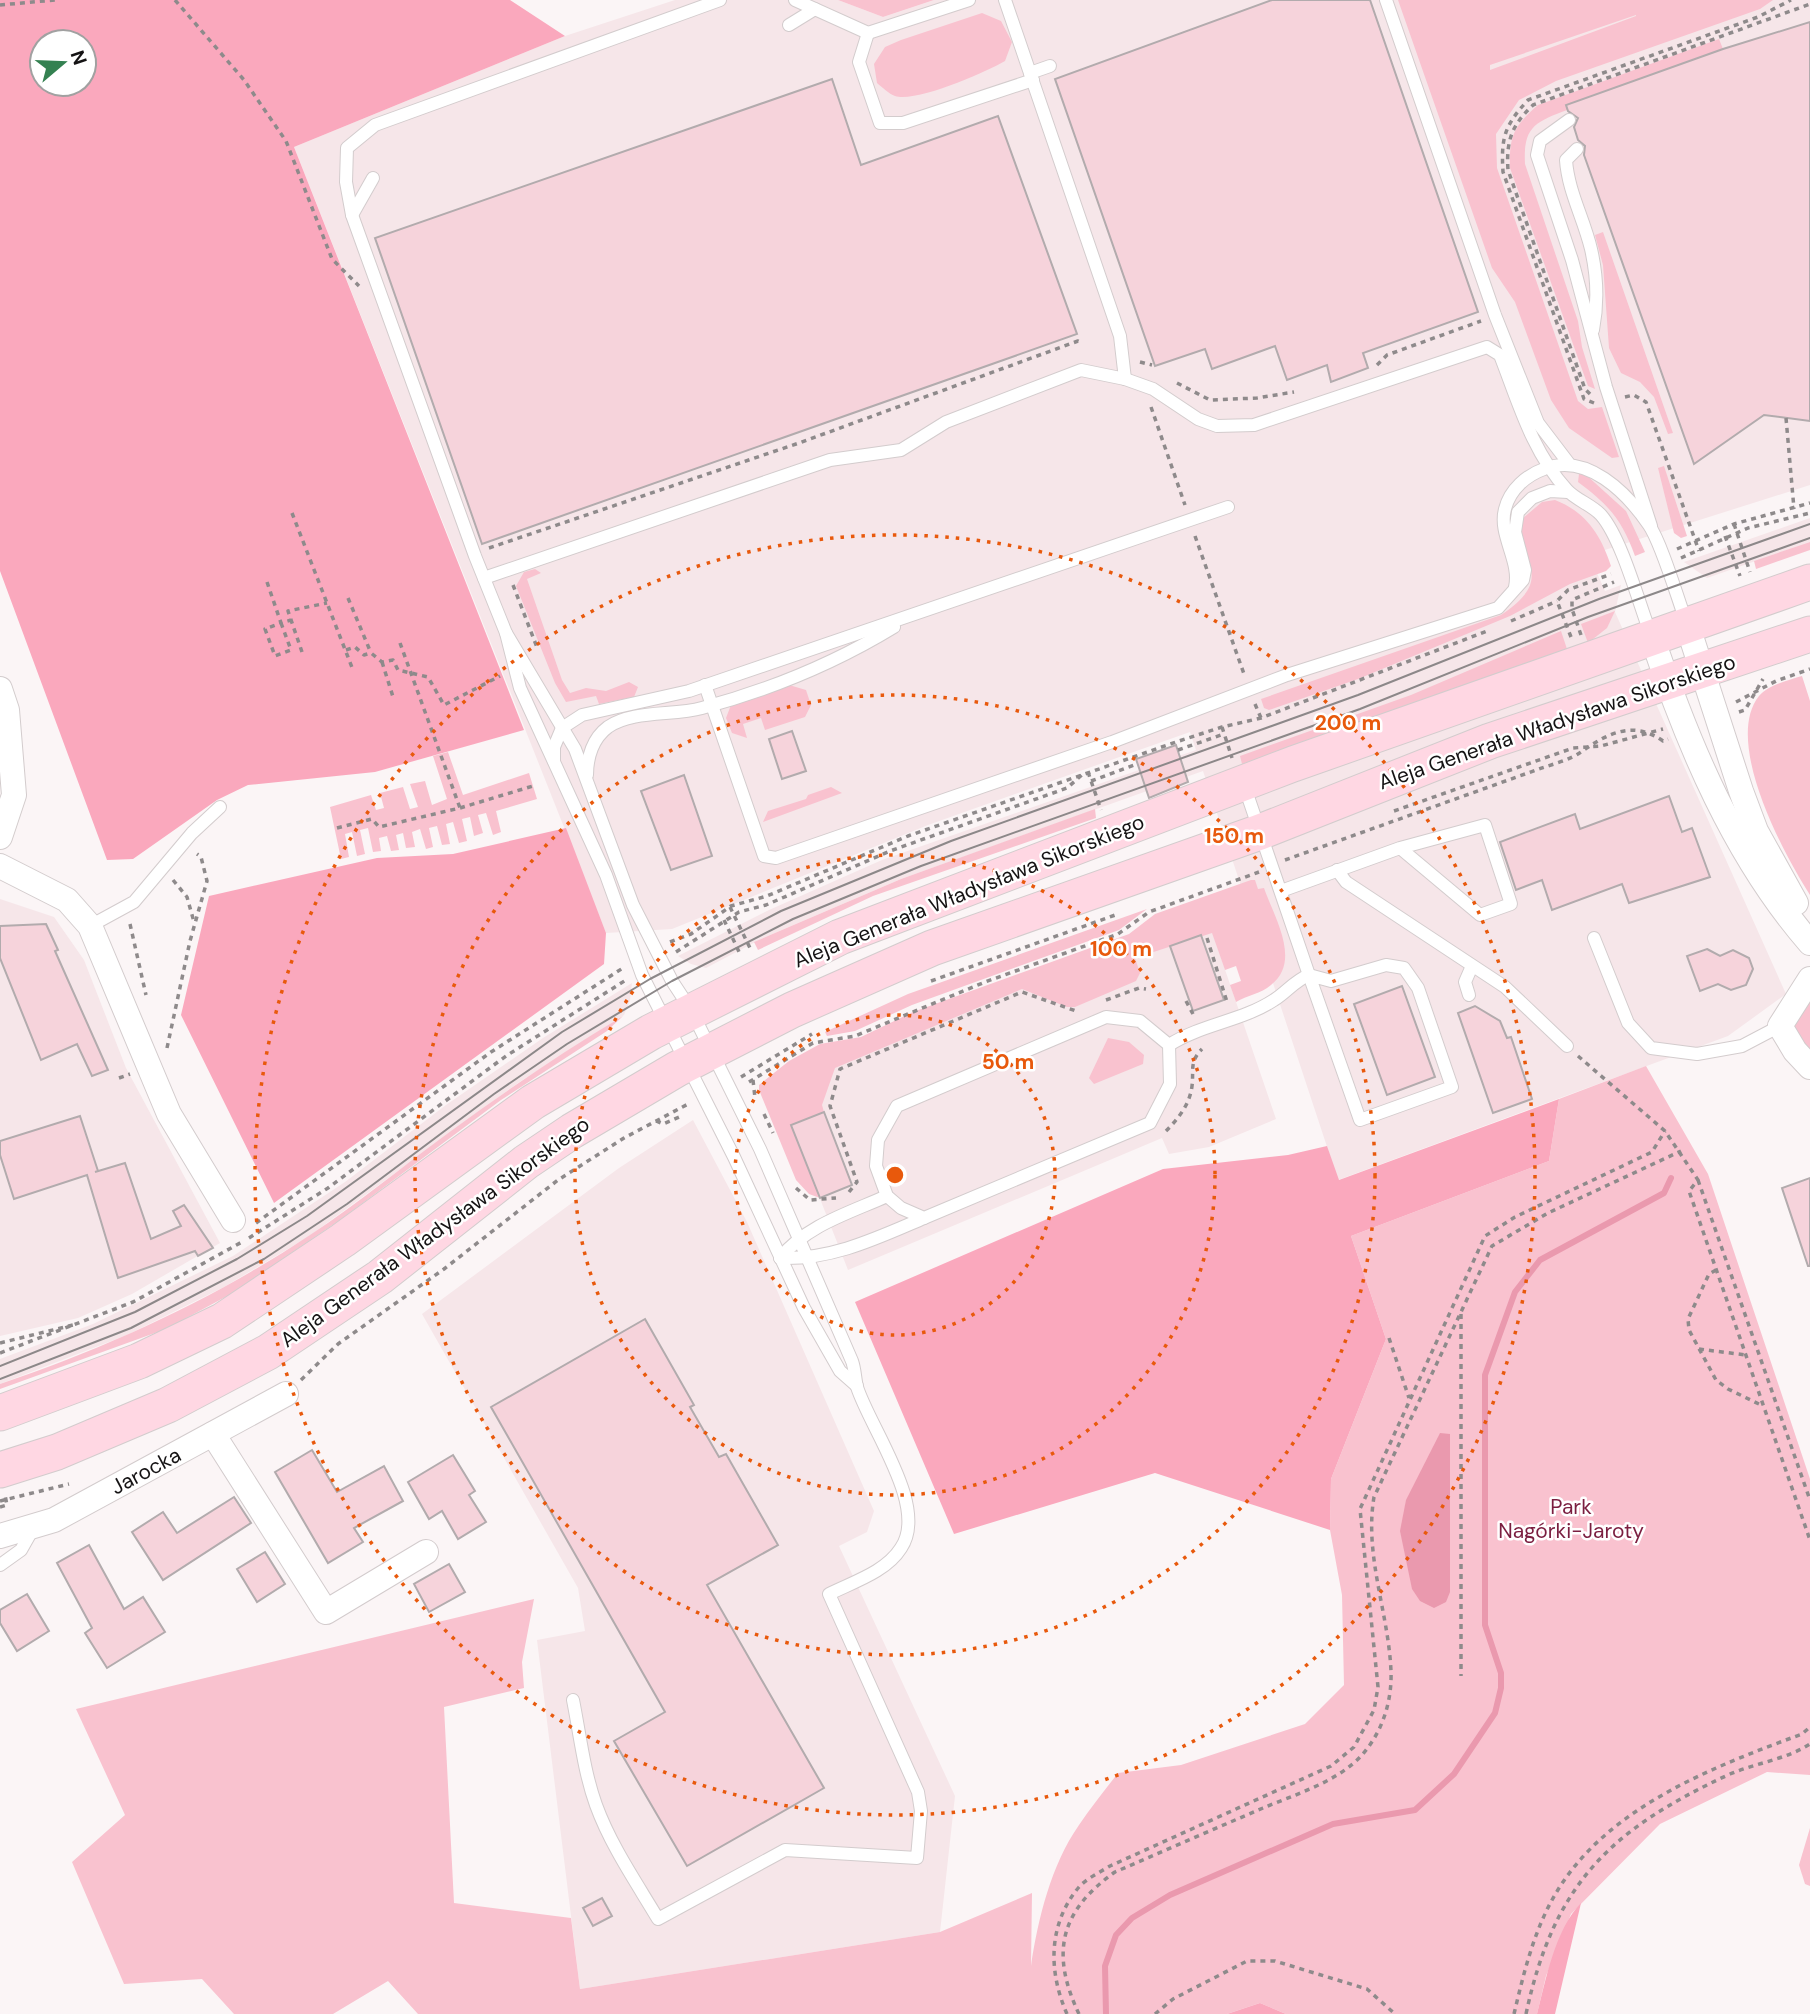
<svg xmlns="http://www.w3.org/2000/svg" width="1810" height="2014" viewBox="0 0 1810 2014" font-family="'DM Sans',sans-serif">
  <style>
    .built { fill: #f6e6e9 }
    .green { fill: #f9c2cf; fill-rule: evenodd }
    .forest { fill: #faa8bd; fill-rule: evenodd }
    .water { fill: #ea99ae }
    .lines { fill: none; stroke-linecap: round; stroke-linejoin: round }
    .stream { stroke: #ea99ae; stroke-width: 6 }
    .building { fill: #f6d3db; stroke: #b2abad; stroke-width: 2 }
    .lane-casing { stroke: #d3cccd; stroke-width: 14 }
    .street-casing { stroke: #d3cccd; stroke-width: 26 }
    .secondary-casing { stroke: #d3cccd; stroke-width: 37 }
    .path { stroke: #8e8a8b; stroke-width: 3.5; stroke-dasharray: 5 5; stroke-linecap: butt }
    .lane { stroke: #fff; stroke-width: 12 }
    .street { stroke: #fff; stroke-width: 24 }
    .secondary { stroke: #ffd7e3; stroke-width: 35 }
    .tram { stroke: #8c8889; stroke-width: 2 }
    .ring { fill: none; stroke: #e8590c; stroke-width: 3.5; stroke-dasharray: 3.5 7 }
    .labels { text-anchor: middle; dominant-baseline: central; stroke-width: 5; stroke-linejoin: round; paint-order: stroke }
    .street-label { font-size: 21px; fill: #151314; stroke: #fff }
    .park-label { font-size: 21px; fill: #7b1e40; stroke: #fff }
    .centre { fill: #e8590c; stroke: #fff; stroke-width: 3.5 }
    .ring-label { font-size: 21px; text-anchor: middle; font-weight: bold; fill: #e8590c; stroke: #fff; stroke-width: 5; stroke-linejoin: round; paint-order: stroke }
  </style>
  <rect width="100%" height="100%" fill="#fbf5f6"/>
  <g class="built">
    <polygon points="675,0 838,0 883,17 934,0 1810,0 1810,485 1589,555 1605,591 1621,585 1615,612 1786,994 1728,1036 1338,1180 1203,771 901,879 761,939 706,968 691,964 678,956 769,910 882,860 1196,750 1190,732 928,825 672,929 606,933 294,147 565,36"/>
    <polygon points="1810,518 1810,542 1707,578 1684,562"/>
    <polygon points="0,899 54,917 84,960 126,1068 220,1243 132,1294 78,1318 0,1336"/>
    <polygon points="1205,911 1276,1119 1209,1147 1169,1154 1162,1138 848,1270 791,1125 835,1059"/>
    <polygon points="632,983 630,1000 624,1015 518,1083 308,1237 224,1287 127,1335 0,1384 0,1359 93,1324 233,1256 345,1182 446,1105 543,1038"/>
    <polygon points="693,1120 747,1222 874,1511 867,1532 839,1546 955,1796 940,1932 580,1989 537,1640 585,1631 578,1588 422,1314 619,1168"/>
  </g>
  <g class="green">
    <polygon points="838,0 934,0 883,17"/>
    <path d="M 1398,0 L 1773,0 L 1760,9 L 1556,81 L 1519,100 L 1496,134 L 1497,168 L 1578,401 L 1588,409 L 1602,407 L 1619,457 L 1612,458 L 1569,428 L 1551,400 L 1515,302 L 1492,268 ZM 1636,15 L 1636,16 L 1490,70 L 1490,65 Z"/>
    <path d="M 982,13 L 1001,21 L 1012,42 L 1005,61 C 986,72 916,103 895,96 C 889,94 882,87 877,83 L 874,64 L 885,47 L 901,40 Z"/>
    <path d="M 1719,39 L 1723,49 L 1568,104 L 1567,110 C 1535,122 1523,127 1525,164 L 1578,321 L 1582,347 L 1595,389 L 1588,386 L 1510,168 C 1509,136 1514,126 1538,105 Z"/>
    <polygon points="1603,232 1673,433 1668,434 1654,397 1640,382 1621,373 1609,348 1603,265 1595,235"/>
    <polygon points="1664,466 1687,536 1681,538 1674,533 1658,468"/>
    <path d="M 1584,473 L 1626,511 L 1645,552 L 1635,556 C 1622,520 1609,505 1578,482 L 1579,474 Z"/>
    <path d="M 1555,500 C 1586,512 1601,535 1611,566 L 1606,571 L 1570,584 L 1510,616 L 1358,679 L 1269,710 L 1264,708 L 1261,699 L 1501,615 C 1558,576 1517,566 1522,519 L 1542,502 Z"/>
    <polygon points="1810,542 1810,550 1756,569 1754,561"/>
    <polygon points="535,569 541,573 527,579 562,680 570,693 586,688 606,691 629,682 638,687 634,697 599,704 596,696 566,702 555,683 516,586 524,572"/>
    <polygon points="1615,611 1607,628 1588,643 1581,624"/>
    <polygon points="1561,631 1567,649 1242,764 1240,756 1411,695"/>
    <path d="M 1802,676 L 1810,701 L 1810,895 C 1783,853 1723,741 1759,696 C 1768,685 1789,680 1802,676 Z"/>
    <polygon points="789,685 806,690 811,705 805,717 765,730 761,718 743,724 747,738 732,733 726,718 731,705"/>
    <polygon points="448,752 463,795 529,773 537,799 496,811 501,832 493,835 486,813 478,815 483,833 474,836 470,817 462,819 467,841 459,843 453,822 446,824 450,844 442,845 437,826 429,828 433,847 426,849 420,829 412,832 415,847 406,848 403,833 396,835 399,850 391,851 387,836 379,838 381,851 373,852 368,828 360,830 365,854 357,856 352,832 345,834 349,857 341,859 330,807 371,795 376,810 384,808 380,793 403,787 410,809 418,807 410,784 425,781 432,805 447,799 433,756"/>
    <polygon points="831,787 842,793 763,822 768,811 806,799 808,795"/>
    <polygon points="1095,809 1096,818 873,896 758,950 754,942 901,879"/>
    <path d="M 1251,880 L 1255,880 L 1258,889 L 1264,888 C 1274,917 1302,961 1271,985 C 1261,994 1247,995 1236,1002 L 1230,985 L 1241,981 L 1236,966 L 1225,970 L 1212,933 L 1135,958 L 1140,973 L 1136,981 L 1075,1007 L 1067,1007 L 1022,989 L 835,1068 L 822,1105 L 824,1112 L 792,1125 L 820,1198 L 809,1194 L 796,1180 L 759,1090 L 759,1085 L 789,1061 L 820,1044 L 861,1037 L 913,1012 L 1129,934 L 1155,914 Z"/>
    <polygon points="1147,909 1119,930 912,1005 855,1031 827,1036 825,1032 908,994"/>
    <polygon points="1810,1001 1810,1053 1794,1033 1795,1018"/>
    <path d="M 623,1016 L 607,1031 L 501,1100 L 340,1220 L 231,1294 L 166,1329 L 0,1389 L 0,1384 C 109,1347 214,1299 310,1235 C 359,1203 404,1165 451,1131 C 507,1090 564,1051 623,1016 Z"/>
    <polygon points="1108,1038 1129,1042 1144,1055 1143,1064 1094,1084 1089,1078"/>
    <path d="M 1646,1066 L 1708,1174 L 1810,1479 L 1810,1775 L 1767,1772 L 1660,1824 L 1571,1914 L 1546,1976 L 1537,2014 L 1286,2014 L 1260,2003 L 1227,2014 L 418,2014 L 388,1981 L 333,2014 L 234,2014 L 202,1979 L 124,1984 L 72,1862 L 125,1815 L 76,1709 L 534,1599 L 522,1662 L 524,1688 L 444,1707 L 454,1903 L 571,1918 L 580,1989 L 940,1932 L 1032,1893 L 1031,1966 C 1038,1919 1051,1865 1079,1825 C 1091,1807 1105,1790 1118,1773 L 1181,1765 L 1305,1724 L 1344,1685 L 1342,1595 L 1330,1530 L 1331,1479 L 1386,1339 L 1351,1236 L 1549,1161 L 1559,1099 Z"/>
    <polygon points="1810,1828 1810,1886 1805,1884 1799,1865"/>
  </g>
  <g class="forest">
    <path d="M 0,0 L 510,0 L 565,36 L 294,147 L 524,730 L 375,772 L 248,785 L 217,800 L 133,859 L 107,860 L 0,571 ZM 42,42 L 84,42 L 84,84 L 42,84 Z"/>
    <polygon points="566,828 606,933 604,964 274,1203 181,1015 209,896 377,858 453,854"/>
    <polygon points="1559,1099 1549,1161 1351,1236 1386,1339 1331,1479 1330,1530 1155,1473 954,1534 855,1302 1163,1169 1288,1155 1327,1146 1339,1180"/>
    <path d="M 1581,1903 L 1555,2014 L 1537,2014 C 1546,1979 1555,1930 1581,1903 Z"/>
    <polygon points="1260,2003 1286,2014 1227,2014"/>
  </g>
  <polygon class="water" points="1440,1433 1450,1434 1450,1592 1446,1602 1434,1608 1420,1601 1412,1589 1400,1531 1406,1500"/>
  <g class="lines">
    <polyline class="stream" points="1106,2014 1105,1966 1116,1935 1132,1918 1170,1895 1333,1824 1415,1810 1454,1774 1495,1713 1501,1688 1501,1673 1485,1625 1485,1375 1515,1292 1540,1260 1664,1193 1671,1178"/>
  </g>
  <g class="building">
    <polygon points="1272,0 1370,0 1478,312 1363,353 1368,368 1331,382 1327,365 1287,380 1275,346 1212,369 1205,349 1155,366 1055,79"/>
    <polygon points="1810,22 1810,421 1764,415 1694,464 1584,155 1585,146 1578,140 1574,127 1578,118 1568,111 1566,105 1723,49"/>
    <polygon points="832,79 861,165 998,116 1077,334 482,544 375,238"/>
    <polygon points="792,731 806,771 782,779 769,739"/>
    <polygon points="1176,745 1188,782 1149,798 1136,759"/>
    <polygon points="684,775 712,856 671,870 641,791"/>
    <polygon points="1669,796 1682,832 1692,828 1710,877 1629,903 1622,884 1552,910 1542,880 1516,890 1500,842 1575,814 1580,829"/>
    <polygon points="46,924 58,950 55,951 108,1070 92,1076 77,1044 41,1060 0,958 0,926"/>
    <polygon points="1201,935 1224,1000 1193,1011 1170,946"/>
    <polygon points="1707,949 1720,956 1733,950 1749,958 1753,969 1746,985 1731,990 1718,984 1700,991 1687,956"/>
    <polygon points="1402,986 1435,1077 1387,1095 1354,1004"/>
    <polygon points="1475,1006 1500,1021 1507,1038 1511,1037 1532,1099 1493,1113 1458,1013"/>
    <polygon points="824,1112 852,1185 820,1198 791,1125"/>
    <polygon points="80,1116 98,1171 95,1172 125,1163 151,1239 181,1226 173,1211 184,1205 213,1248 198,1256 195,1251 118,1278 87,1175 14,1199 0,1155 0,1141"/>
    <polygon points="1810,1178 1810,1266 1808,1266 1782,1188"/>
    <polygon points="645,1319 694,1405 690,1407 719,1457 726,1454 778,1545 707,1585 824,1788 687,1866 614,1741 665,1712 491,1407"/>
    <polygon points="312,1450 337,1492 384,1466 403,1501 354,1528 363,1542 328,1563 275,1472"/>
    <polygon points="453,1455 475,1491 469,1495 486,1522 458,1539 442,1511 429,1519 408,1482"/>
    <polygon points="234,1497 251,1523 163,1580 132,1532 163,1512 177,1533"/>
    <polygon points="89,1545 124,1609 143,1597 165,1632 107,1668 85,1633 92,1628 57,1563"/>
    <polygon points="265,1552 285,1584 257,1602 237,1569"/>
    <polygon points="449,1564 465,1592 429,1612 414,1584"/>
    <polygon points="27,1594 49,1631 17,1651 0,1623 0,1610"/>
    <polygon points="602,1898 612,1916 593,1926 583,1908"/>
  </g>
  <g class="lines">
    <g class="lane-casing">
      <g id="lane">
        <polyline points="720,0 375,125 347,148 346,182 352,215 475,556 506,633 520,688 606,875 642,975 734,1157 804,1308 840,1371 857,1386"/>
        <polyline points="795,0 868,33 969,0"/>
        <polyline points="1005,0 1120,336 1125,379"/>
        <polyline points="1386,0 1495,315 1538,423 1570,465"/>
        <polyline points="789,25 815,9"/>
        <polyline points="868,33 859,62 880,123 903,123 1033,80"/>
        <polyline points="1030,73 1050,66"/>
        <polyline points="1569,120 1540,141 1537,155 1572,260 1606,387 1651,526"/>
        <path d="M 1577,149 L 1566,160 C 1568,191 1584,219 1591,249 C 1597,275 1598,304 1593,330"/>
        <polyline points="352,215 373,178"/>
        <path d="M 484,578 L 830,460 L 901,450 L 946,422 L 1081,370 L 1125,379 L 1153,389 L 1198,419 L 1217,426 L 1254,425 L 1487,347 L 1500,355 C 1518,401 1532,452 1567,490 C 1576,500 1592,505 1601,515 C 1622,539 1639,604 1651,635"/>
        <path d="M 1515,587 C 1521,561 1498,535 1505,509 C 1510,489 1527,475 1544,469 C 1587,452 1627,493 1649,525 C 1662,544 1678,600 1687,624"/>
        <path d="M 506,633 L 575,749 L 633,905 L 672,981 L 691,1010 L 760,1149 L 852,1361 C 855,1369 855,1379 857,1387 C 870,1428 929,1507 901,1548 C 886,1572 853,1582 829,1594 L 918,1792 L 921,1811 L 917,1858 L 785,1850 L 658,1919 C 636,1882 611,1846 596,1805 C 584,1772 580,1735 573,1700"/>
        <polyline points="705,685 764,856 776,858 1112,742 1287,675 1498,608 1523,580 1525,570 1515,532 1518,512 1532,498 1550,491 1568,492"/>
        <polyline points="554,761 554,747 562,728 582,715 689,691 1228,507"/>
        <path d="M 587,775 C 587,757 593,738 608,727 C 633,710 673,716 702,708 C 769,690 835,663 894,627"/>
        <polyline points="1337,870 1346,882 1505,987 1567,1046"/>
        <polyline points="1281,891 1400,848 1485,825 1511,904 1480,915 1400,848"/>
        <polyline points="90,926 134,902 192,833 220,807"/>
        <polyline points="1594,938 1628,1023 1651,1048 1697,1054 1742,1046 1780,1026"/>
        <polygon points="1386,965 1404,968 1418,988 1452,1087 1360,1120 1309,975 1331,981"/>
        <polyline points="1469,995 1465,982 1472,966"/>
        <polygon points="1106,1017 1140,1021 1169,1045 1170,1084 1150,1123 924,1218 901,1208 887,1196 876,1166 878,1140 897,1106"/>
        <path d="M 1169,1045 C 1202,1024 1242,1021 1274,1000 C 1287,992 1294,981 1309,975 L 1244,785"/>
        <path d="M 780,1258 C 832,1260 877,1238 924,1218"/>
        <path d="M 780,1258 C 807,1225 849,1213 887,1196"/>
        <polyline points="0,1565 21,1550 34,1527"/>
      </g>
    </g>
    <g class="street-casing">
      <g id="street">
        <polyline points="1687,624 1741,791 1756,831 1796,903"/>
        <path d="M 1652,637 C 1688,745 1735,857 1810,943"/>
        <polyline points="0,689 7,710 14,795 0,837"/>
        <polyline points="0,866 67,900 90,926 169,1114 233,1220"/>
        <polyline points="1810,979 1780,1026 1795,1051 1810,1067"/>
        <polyline points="213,1434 326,1612 426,1552"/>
        <polyline points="0,1536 54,1520 286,1394"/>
      </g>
    </g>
    <g class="secondary-casing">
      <g id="secondary">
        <polyline points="0,1413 139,1361 222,1321 343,1240 533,1102 651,1032 840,937 1293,764 1810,582"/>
        <polyline points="0,1470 57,1452 168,1405 268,1352 380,1277 526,1162 572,1131 677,1069 792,1010 932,948 1260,832 1490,741 1810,634"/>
      </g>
    </g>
    <g class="path">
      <polyline points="175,0 244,80 286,141 332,259 359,286"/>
      <polyline points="0,5 55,0"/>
      <polyline points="1140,362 1152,365"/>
      <polyline points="1377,365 1387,355 1481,321"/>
      <polyline points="1177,383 1210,400 1257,398 1294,392"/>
      <path d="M 1590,394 L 1585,389 L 1508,170 C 1506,140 1512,125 1533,105 L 1810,4"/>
      <polyline points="1625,397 1634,395 1646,402 1699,551"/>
      <path d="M 1594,403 L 1584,399 L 1503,172 C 1501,138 1504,126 1528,100 L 1758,17 L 1791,0"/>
      <polyline points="1151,407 1185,505"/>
      <polyline points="1786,418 1794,509"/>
      <polyline points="292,513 353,670"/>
      <polyline points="1734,524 1750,572"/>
      <polyline points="1195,536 1244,674"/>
      <polyline points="1725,536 1740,576"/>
      <polyline points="489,548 799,443 1078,341 1083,343"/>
      <polyline points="1677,549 1734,524 1810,503"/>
      <polyline points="1681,558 1748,528 1810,513"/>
      <polyline points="267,582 281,623 291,620"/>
      <polyline points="513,585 538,650"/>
      <polyline points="348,598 371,653"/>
      <polyline points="1511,621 1557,601"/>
      <polygon points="281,623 291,650 275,656 265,629"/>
      <polyline points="1581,635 1572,609 1572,600 1614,582"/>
      <polyline points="1571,637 1557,601 1568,590 1611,574"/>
      <polyline points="400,643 460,808"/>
      <polyline points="346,650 355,647 364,655 371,653 382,662 393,660 398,670 428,677 444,705 500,676"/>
      <polyline points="302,652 288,611 327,603"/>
      <polyline points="382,662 394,700"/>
      <polyline points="1736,702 1776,681 1810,669"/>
      <polyline points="1255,704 1261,718"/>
      <polyline points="1739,712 1745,710 1763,679"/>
      <polyline points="1222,727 1232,758"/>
      <polyline points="1178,750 1224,734"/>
      <polyline points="1088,772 1101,810"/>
      <polyline points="1091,781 1137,764"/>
      <polyline points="1394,811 1573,748 1601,746 1663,729"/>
      <polyline points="337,828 372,819 379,827 460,808 533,786"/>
      <path d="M 1285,860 L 1539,769 C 1553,764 1570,760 1581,752 C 1608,733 1633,720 1663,741 L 1668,739"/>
      <polyline points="173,880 187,897 194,922"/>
      <polyline points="730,907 752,952"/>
      <polyline points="724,920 741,956"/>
      <polyline points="130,924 146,995"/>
      <polyline points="1207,938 1227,1002"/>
      <polyline points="670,942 691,934 731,906 767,896 908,836 1176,742 1222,727 1261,718 1487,631"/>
      <polyline points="676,952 739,912 766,905 890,851 1067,788 1083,774"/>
      <polyline points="931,981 1118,914"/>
      <polyline points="1106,1000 1139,988 1146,989"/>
      <polyline points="1186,1001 1193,1014"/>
      <polyline points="167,1048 190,941 207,881 201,857 197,854"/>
      <polyline points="1578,1056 1665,1131 1698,1180 1689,1191 1810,1540"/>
      <polyline points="741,1077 812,1034"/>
      <polyline points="119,1078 130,1074"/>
      <polyline points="753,1080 755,1098"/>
      <polyline points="749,1082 813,1043 855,1036 985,982 1118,934 1149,912 1259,872"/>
      <polyline points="764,1114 773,1133"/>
      <polyline points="656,1121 663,1124 679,1117"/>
      <path d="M 1166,1131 C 1178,1119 1190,1104 1192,1086 C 1194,1070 1189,1062 1202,1049"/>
      <polyline points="1698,1180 1810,1500"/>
      <polyline points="796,1188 810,1200 836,1198"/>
      <polyline points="849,1192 857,1182 830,1106 840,1069 1022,992 1076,1011"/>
      <polyline points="256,1223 491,1052 623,968"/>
      <polyline points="249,1238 328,1188 506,1056 626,980"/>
      <polyline points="1716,1270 1709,1274 1688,1319 1689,1330 1716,1380 1728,1389 1763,1406"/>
      <polyline points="1461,1314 1461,1676"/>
      <polyline points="1389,1338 1409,1398"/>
      <polyline points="0,1343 73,1325"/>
      <polyline points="1699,1349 1746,1355"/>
      <polyline points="0,1353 133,1302 242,1242"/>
      <polyline points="301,1380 338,1344 444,1269 558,1180 624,1138 690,1103"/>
      <polyline points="0,1501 69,1484"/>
      <polyline points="0,1507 7,1505 5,1495"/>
      <path d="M 1067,2014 C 1048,1971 1048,1924 1079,1887 C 1086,1879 1100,1872 1110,1866 L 1331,1766 L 1354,1747 L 1374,1710 L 1378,1687 L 1360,1509 L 1485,1236 L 1515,1217 L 1652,1152 L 1665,1131"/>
      <path d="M 1079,2014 C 1050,1953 1060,1911 1115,1872 C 1164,1851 1214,1829 1263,1808 C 1294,1795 1337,1782 1361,1756 C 1382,1733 1392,1702 1391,1672 C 1389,1614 1364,1556 1374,1497 L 1492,1246 L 1548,1213 L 1681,1151"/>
      <polyline points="1155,2014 1173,1999 1247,1961 1275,1961 1367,1989 1395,2014"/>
      <path d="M 1514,2014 C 1524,1972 1534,1930 1556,1893 C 1607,1807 1713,1767 1802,1734 L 1810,1727"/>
      <path d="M 1526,2014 C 1554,1883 1611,1829 1730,1774 C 1756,1763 1787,1759 1810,1744"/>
    </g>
    <use href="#lane" class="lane"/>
    <use href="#street" class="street"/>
    <use href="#secondary" class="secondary"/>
    <g class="tram">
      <polyline points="0,1366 135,1312 237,1259 307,1216 562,1032 650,979 781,911 951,841 1358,695 1599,599 1810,524"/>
      <polyline points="0,1379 131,1328 264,1259 347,1204 494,1094 567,1044 672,981 793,919 921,866 1360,709 1588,617 1810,538"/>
    </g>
  </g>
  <g class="ring">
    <circle cx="895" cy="1175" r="160"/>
    <circle cx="895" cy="1175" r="320"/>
    <circle cx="895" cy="1175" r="480"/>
    <circle cx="895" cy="1175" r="640"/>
  </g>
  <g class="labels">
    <g class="street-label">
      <text transform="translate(1557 722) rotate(-19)">Aleja Generała Władysława Sikorskiego</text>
      <text transform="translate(969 891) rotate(-22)">Aleja Generała Władysława Sikorskiego</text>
      <text transform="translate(435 1232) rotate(-36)">Aleja Generała Władysława Sikorskiego</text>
      <text transform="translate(146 1471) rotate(-28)">Jarocka</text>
    </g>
    <g class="park-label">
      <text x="1571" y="1507">Park<tspan x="1571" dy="24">Nagórki-Jaroty</tspan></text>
    </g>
  </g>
  <circle cx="895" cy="1175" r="10" class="centre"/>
  <g class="ring-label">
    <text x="1348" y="730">200 m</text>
    <text x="1234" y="843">150 m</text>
    <text x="1121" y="956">100 m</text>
    <text x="1008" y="1069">50 m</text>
  </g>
  <g transform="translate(63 63) rotate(71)"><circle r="33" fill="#ffffff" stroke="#a1a1a1" stroke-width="2"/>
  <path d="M0-5L12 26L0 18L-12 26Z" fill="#348151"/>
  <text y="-10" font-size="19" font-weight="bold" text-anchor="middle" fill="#151314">N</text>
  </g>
</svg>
